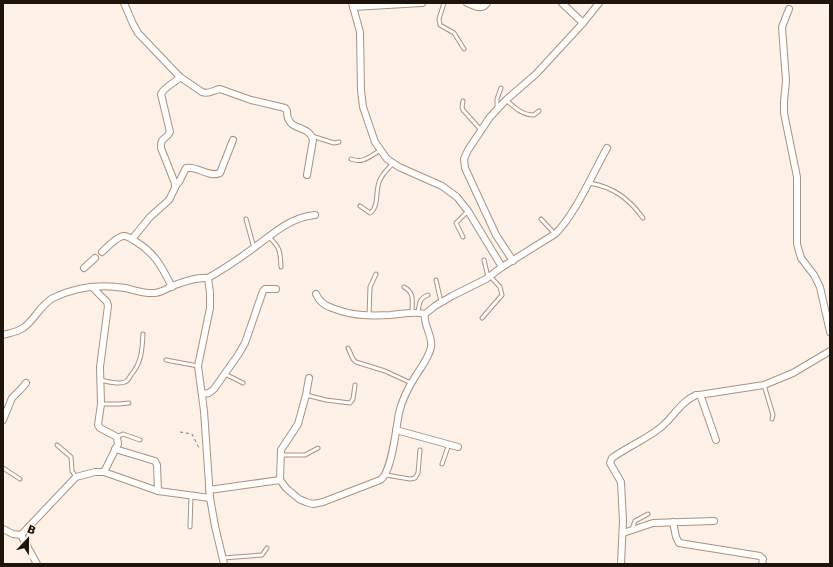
<svg xmlns="http://www.w3.org/2000/svg" width="833" height="567" viewBox="0 0 833 567" font-family="'DejaVu Sans',sans-serif">
  <style>
    .lines { fill: none; stroke-linecap: round; stroke-linejoin: round }
    .service-casing { stroke: #ad917c; stroke-width: 5 }
    .minor-casing { stroke: #ad917c; stroke-width: 8 }
    .path { stroke: #83786f; stroke-width: 1; stroke-dasharray: 3 3; stroke-linecap: butt }
    .service { stroke: #fff; stroke-width: 3 }
    .minor { stroke: #fff; stroke-width: 6 }
  </style>
  <rect width="100%" height="100%" fill="#fdf1e8"/>
  <g class="lines">
    <g class="service-casing">
      <g id="service">
        <polyline points="444,3 439,19 440,25 454,33 464,49"/>
        <path d="M 506,100 C 514,107 522,115 534,115 L 539,111"/>
        <polyline points="463,101 462,107 463,110 481,130"/>
        <polyline points="497,108 497,99 501,88"/>
        <polyline points="312,136 334,143 339,142"/>
        <path d="M 351,159 C 363,164 370,156 381,150"/>
        <path d="M 589,183 C 614,187 629,199 643,218"/>
        <path d="M 360,206 L 370,213 C 378,208 376,195 378,186 C 379,177 387,170 393,163"/>
        <polyline points="246,219 254,248"/>
        <polyline points="541,219 555,234"/>
        <path d="M 269,237 C 281,249 280,251 281,267"/>
        <polyline points="463,237 456,223 468,211"/>
        <polyline points="484,260 488,277"/>
        <polyline points="436,280 441,302"/>
        <path d="M 404,287 C 415,293 412,301 412,313"/>
        <path d="M 418,313 C 419,305 419,298 428,295"/>
        <polyline points="369,316 370,287 376,274"/>
        <polyline points="482,318 502,295 500,287 490,276"/>
        <polyline points="348,348 353,359 356,362 385,371 411,383"/>
        <polyline points="166,360 198,366"/>
        <polyline points="225,374 243,383"/>
        <path d="M 100,380 C 106,381 118,385 125,382 C 128,381 129,378 131,375 C 142,362 142,350 143,334"/>
        <polyline points="764,385 773,415 772,419"/>
        <polyline points="306,395 326,400 350,403 353,399 355,385"/>
        <polyline points="101,404 119,404 129,403"/>
        <polyline points="117,437 123,434 140,440"/>
        <polyline points="57,445 71,457 72,471 76,477"/>
        <polyline points="281,455 305,455 318,448"/>
        <polyline points="442,464 449,444"/>
        <polyline points="3,468 20,479"/>
        <polyline points="386,475 410,479 415,478 418,473 420,450"/>
        <polyline points="190,527 191,496"/>
        <polyline points="632,529 635,521 648,514"/>
        <polyline points="223,558 262,555 267,548"/>
      </g>
    </g>
    <g class="minor-casing">
      <g id="minor">
        <path d="M 124,3 L 133,24 L 138,33 L 180,77 L 202,92 C 209,95 213,90 220,89 L 251,100 L 285,108 L 287,111 C 287,133 308,123 313,140 L 307,175"/>
        <polyline points="352,3 360,32 361,90 363,107 375,142 387,159 399,167 442,186 457,197 468,211 502,267"/>
        <path d="M 467,3 C 475,6 482,11 487,3"/>
        <polyline points="562,3 583,23"/>
        <polyline points="353,7 422,3"/>
        <polyline points="789,9 782,27 786,81 784,101 784,113 797,177 797,244 801,258 814,275 820,287 830,332"/>
        <path d="M 175,185 L 179,182 L 186,168 C 198,166 209,178 220,173 L 233,140"/>
        <path d="M 132,239 L 150,217 L 169,200 L 176,186 L 161,148 C 160,137 166,140 170,132 L 161,94 C 165,86 175,83 180,77"/>
        <path d="M 102,252 C 106,248 118,236 124,236 C 128,236 132,239 135,241 C 155,253 162,267 172,287"/>
        <polyline points="513,261 496,235 465,168 464,159 468,150 490,117 506,100 536,74 583,23 599,3"/>
        <polyline points="84,268 95,258"/>
        <polyline points="208,278 210,293 210,308 198,366 204,411 210,498 215,526 224,564"/>
        <polyline points="92,287 107,302 108,306 100,367 101,404 98,425 100,428 117,437 118,444 104,472"/>
        <path d="M 316,294 C 320,303 326,306 335,309 C 353,316 371,316 391,315 C 402,314 414,311 425,314"/>
        <path d="M 3,335 C 10,333 17,332 23,328 C 35,320 40,305 53,298 C 75,287 101,284 125,288 C 135,290 145,294 155,293 C 162,292 167,289 172,286 C 183,282 196,277 208,278 C 224,269 240,258 255,247 C 274,233 291,217 315,215"/>
        <path d="M 309,378 L 306,395 L 298,424 L 281,450 L 280,480 L 286,488 L 299,499 L 306,502 L 313,504 L 323,502 L 380,480 C 392,473 396,428 399,413 C 402,400 408,388 415,377 C 421,367 429,358 431,347 C 433,336 423,325 425,314 L 435,306 L 452,296 L 486,279 L 502,267 L 555,234 C 575,215 593,173 607,148"/>
        <polyline points="202,394 209,393 214,389 238,355 245,343 263,291 265,289 276,289"/>
        <polyline points="699,395 764,385 793,373 830,351"/>
        <polyline points="3,420 12,398 21,389 26,383"/>
        <polyline points="396,430 458,447"/>
        <polyline points="115,449 155,461 157,465 158,491"/>
        <polyline points="209,490 280,480"/>
        <polyline points="673,522 676,537 679,543 760,556 763,559 762,564"/>
        <polyline points="3,529 13,534 21,535 76,477 95,472 104,472 158,491 210,498"/>
        <polyline points="623,533 653,523 714,521"/>
        <polyline points="21,535 37,564"/>
        <path d="M 621,564 L 623,521 L 621,482 L 610,463 L 612,458 C 627,447 645,440 660,428 C 673,418 680,402 696,395 L 699,395 L 701,397 L 716,440"/>
      </g>
    </g>
    <polyline class="path" points="180,432 192,434 200,450"/>
    <use href="#service" class="service"/>
    <use href="#minor" class="minor"/>
  </g>
  <rect width="833" height="567" fill="none" stroke="#1e140c" stroke-width="8"/>
  <g transform="translate(28 539) rotate(22)" stroke="#fdf1e8" stroke-width="3" paint-order="stroke">
  <path d="M0-3L7 15L0 10L-7 15Z" fill="#1e140c"/>
  <text y="-6" font-size="11" font-weight="bold" text-anchor="middle" fill="#1e140c">B</text>
  </g>
</svg>
